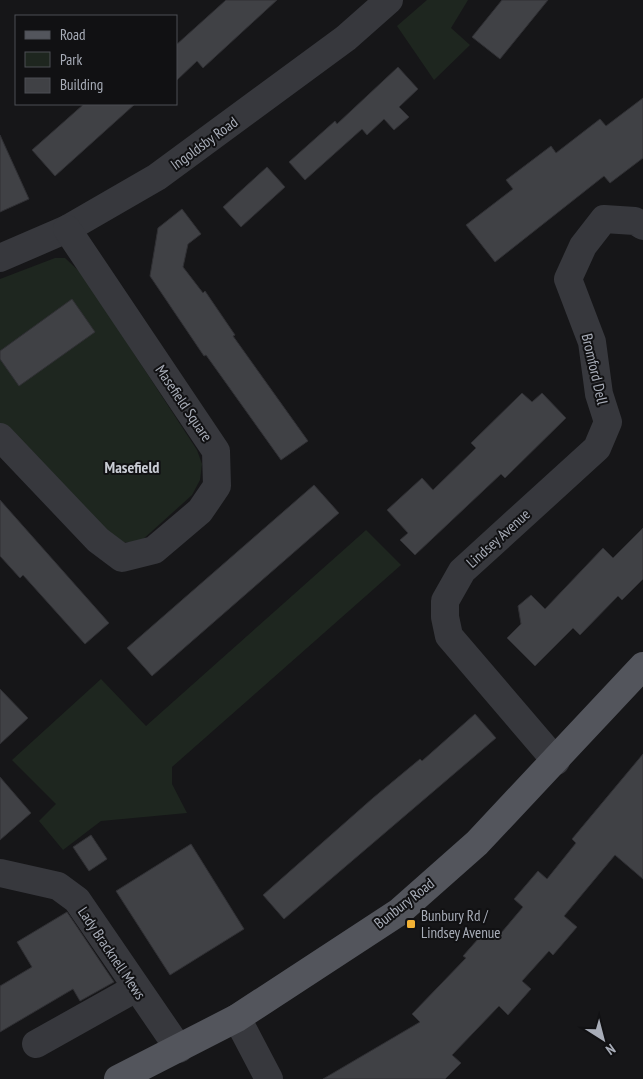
<svg xmlns="http://www.w3.org/2000/svg" width="643" height="1079" viewBox="0 0 643 1079" font-family="'PT Sans Narrow',sans-serif">
  <style>
    .green { fill: #1e261f }
    .building { fill: #404145; stroke: #303034 }
    .lines { fill: none; stroke-linecap: round; stroke-linejoin: round }
    .minor { stroke: #37383d; stroke-width: 28 }
    .major { stroke: #53555c; stroke-width: 28 }
    .poi-dot { fill: #f2b134; stroke: #111113; stroke-width: 2 }
    .labels { text-anchor: middle; dominant-baseline: central; stroke-width: 4; stroke-linejoin: round; paint-order: stroke }
    .street-label { font-size: 15px; fill: #a8adb8; stroke: #111113 }
    .poi-label { font-size: 15px; fill: #a8adb8; stroke: #111113; text-anchor: start }
    .neighbourhood-label { font-size: 16px; font-weight: bold; fill: #c9ccd4; stroke: #111113 }
  </style>
  <rect width="100%" height="100%" fill="#161618"/>
  <g class="green">
    <polygon points="427,0 468,0 451,28 470,45 434,80 397,26"/>
    <polygon points="55,258 65,258 82,274 197,450 202,464 200,480 192,495 141,541 120,543 0,431 0,279"/>
    <polygon points="366,530 401,565 172,767 172,784 187,813 101,821 63,850 39,821 56,804 12,760 101,679 146,726"/>
  </g>
  <g class="building">
    <polygon points="226,0 277,0 203,68 197,61 176,81 176,45"/>
    <polygon points="502,0 548,0 500,59 472,37"/>
    <polygon points="398,67 418,89 399,107 409,117 394,130 384,119 367,135 362,129 305,180 289,162 335,121 337,124"/>
    <polygon points="643,98 643,158 610,183 604,176 495,262 466,225 513,189 506,180 551,146 556,153 600,119 606,126"/>
    <polygon points="84,104 135,104 55,176 32,150"/>
    <polygon points="0,135 29,199 0,212"/>
    <polygon points="267,167 285,187 241,227 223,207"/>
    <polygon points="182,209 201,234 188,244 183,267 203,293 205,291 235,335 233,336 308,441 281,460 206,355 204,356 150,276 158,228"/>
    <polygon points="72,299 95,332 19,386 0,359 0,351"/>
    <polygon points="522,393 532,402 542,393 566,418 505,478 501,474 415,555 400,540 408,533 387,510 422,478 433,490 476,448 471,443"/>
    <polygon points="314,485 339,513 152,676 127,648"/>
    <polygon points="0,500 109,623 85,644 23,575 20,578 0,556"/>
    <polygon points="643,528 643,579 622,600 618,596 580,635 573,628 535,666 507,638 521,624 518,606 531,595 545,609 603,548 613,558"/>
    <polygon points="0,689 28,718 0,744"/>
    <polygon points="475,714 496,738 284,919 263,895 373,798 420,759 422,761"/>
    <polygon points="643,754 643,879 615,855 564,916 577,927 553,955 549,951 522,981 531,989 508,1015 499,1006 452,1055 461,1063 445,1079 323,1079 420,1022 412,1014 466,958 463,956 486,930 496,939 523,907 514,899 538,871 547,879 576,843 572,839"/>
    <polygon points="0,777 31,813 0,840"/>
    <polygon points="91,835 107,859 89,871 73,847"/>
    <polygon points="191,844 244,929 170,975 116,891"/>
    <polygon points="67,912 114,982 80,1001 73,989 0,1032 0,986 32,967 17,942"/>
  </g>
  <g class="lines">
    <g class="minor">
      <polyline points="0,258 67,229 157,177 346,38 389,0"/>
      <polyline points="0,437 98,540 122,558 154,550 200,511 217,486 216,451 67,229"/>
      <polyline points="556,761 449,636 445,617 445,601 462,571 597,448 608,422 599,394 592,342 568,279 583,246 604,219 635,221 643,226"/>
      <polyline points="0,873 58,886 77,900 179,1049"/>
      <polyline points="237,1018 269,1079"/>
      <polyline points="36,1044 136,988"/>
    </g>
    <polyline class="major" points="118,1079 237,1018 399,912 477,843 643,666"/>
  </g>
  <rect class="poi-dot" x="406" y="919" width="10" height="10" rx="2.5"/>
  <g class="labels">
    <g class="street-label">
      <text transform="translate(204 143) rotate(-36)">Ingoldsby Road</text>
      <text transform="translate(595 369) rotate(77)">Bromford Dell</text>
      <text transform="translate(184 403) rotate(56)">Masefield Square</text>
      <text transform="translate(498 538) rotate(-42)">Lindsey Avenue</text>
      <text transform="translate(404 903) rotate(-38)">Bunbury Road</text>
      <text transform="translate(112 953) rotate(56)">Lady Bracknell Mews</text>
    </g>
    <g class="poi-label">
      <text x="421" y="915">Bunbury Rd /<tspan x="421" dy="17">Lindsey Avenue</tspan></text>
    </g>
    <g class="neighbourhood-label">
      <text x="132" y="467">Masefield</text>
    </g>
  </g>
  <rect x="15" y="15" width="162" height="90" fill="#111113" stroke="#4d4f55"/>
  <rect x="25" y="31" width="25" height="8" fill="#53555c" stroke="#4d4f55"/>
  <text x="60" y="40" font-size="15" fill="#a8adb8">Road</text>
  <rect x="25" y="52" width="25" height="15" fill="#1e261f" stroke="#4d4f55"/>
  <text x="60" y="65" font-size="15" fill="#a8adb8">Park</text>
  <rect x="25" y="78" width="25" height="15" fill="#404145" stroke="#4d4f55"/>
  <text x="60" y="90" font-size="15" fill="#a8adb8">Building</text>
  <g transform="translate(603 1039) rotate(144)" stroke="#111113" stroke-width="4" paint-order="stroke">
  <path d="M0-4L9 19L0 12L-9 19Z" fill="#a8adb8"/>
  <text y="-8" font-size="14" font-weight="bold" text-anchor="middle" fill="#a8adb8">N</text>
  </g>
</svg>
